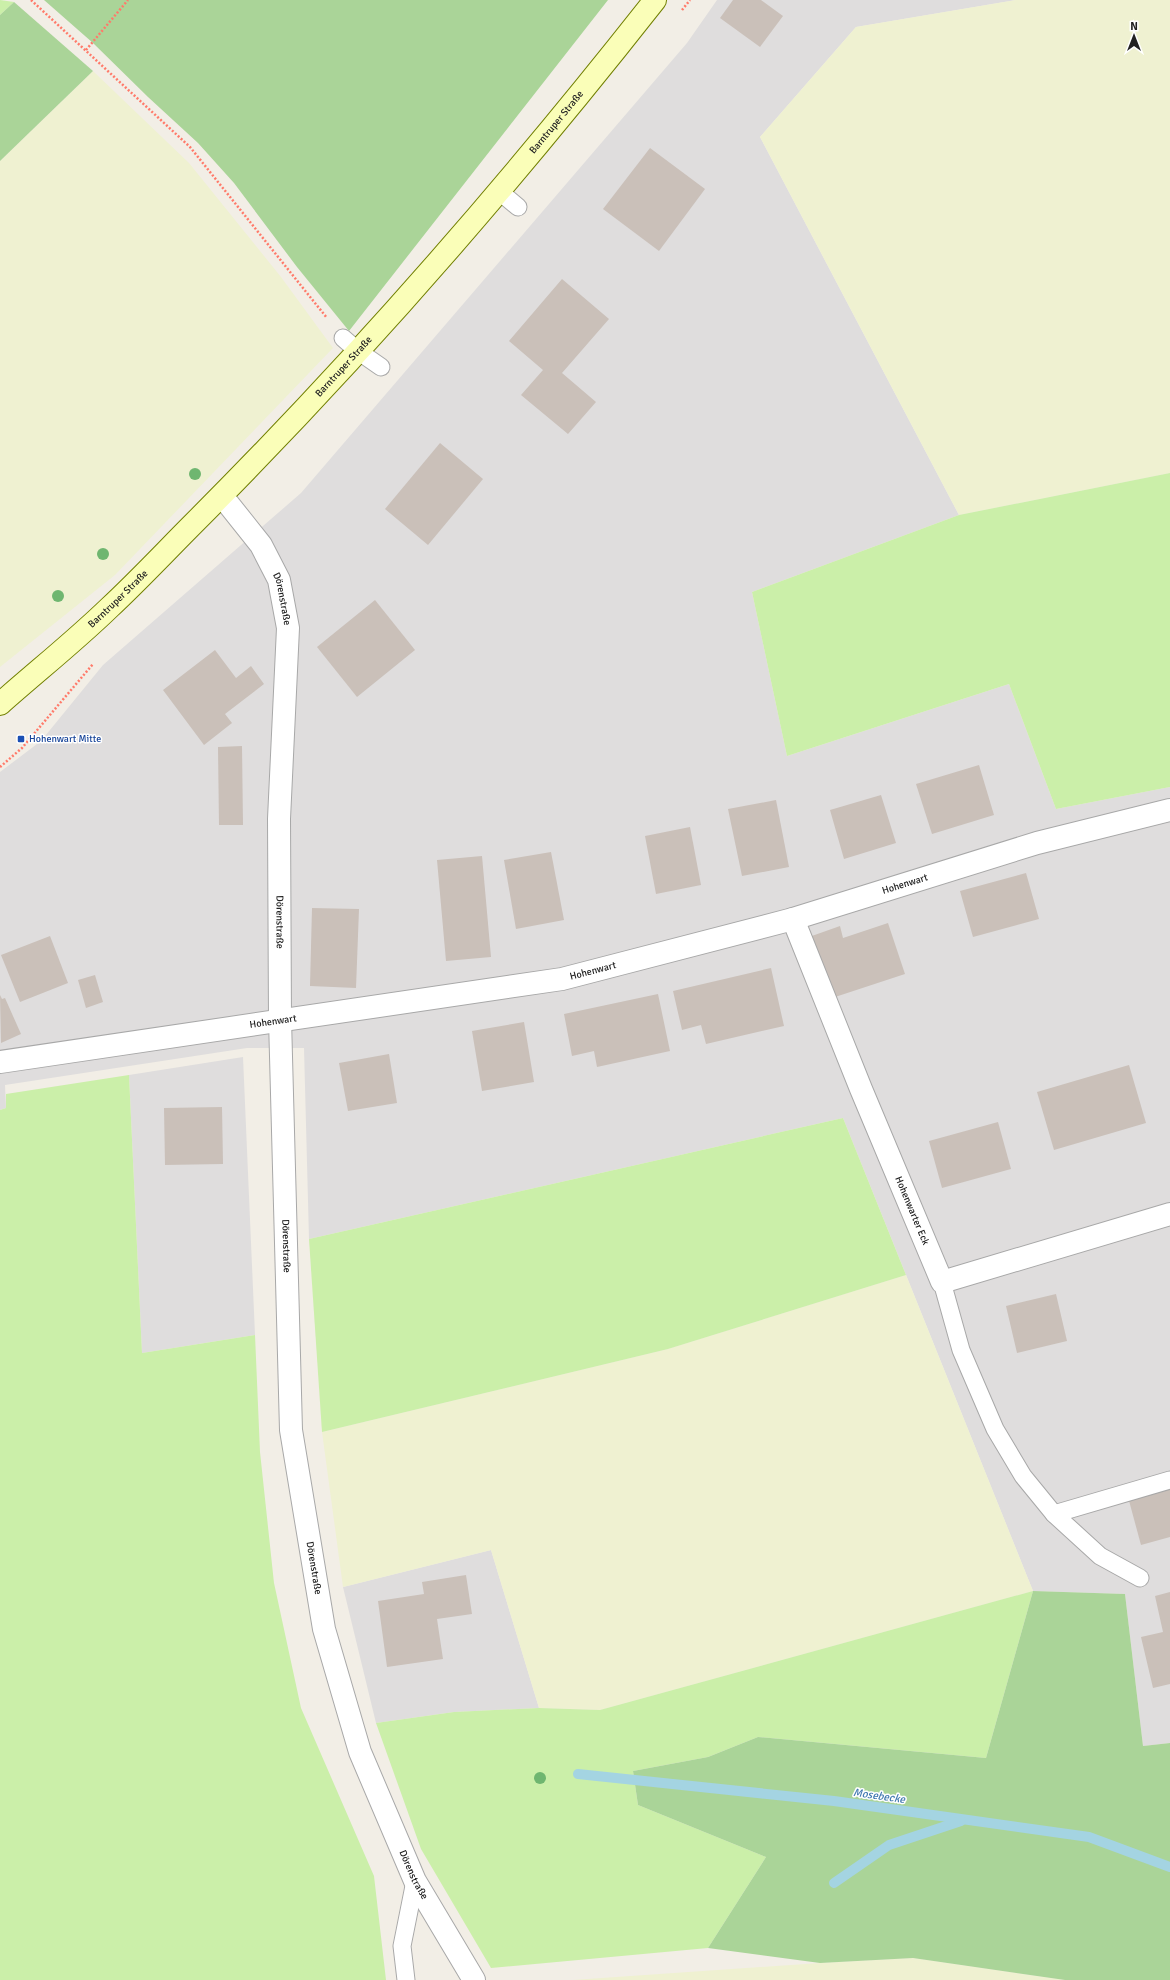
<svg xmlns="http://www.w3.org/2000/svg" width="1170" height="1980" viewBox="0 0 1170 1980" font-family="Signika,sans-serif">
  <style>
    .residential { fill: #dfdddd }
    .farmland { fill: #eff1d1 }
    .grass { fill: #cbefa9 }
    .forest { fill: #aad498 }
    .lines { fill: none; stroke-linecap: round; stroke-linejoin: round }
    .stream { stroke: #a4d4e2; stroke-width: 10 }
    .building { fill: #cac0b9 }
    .service-casing { stroke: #a8a8a8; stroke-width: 19 }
    .minor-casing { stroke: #a8a8a8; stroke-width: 24 }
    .tertiary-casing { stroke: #a8a8a8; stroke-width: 24 }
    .secondary-casing { stroke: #717f00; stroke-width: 24 }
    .path { stroke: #ff7a6a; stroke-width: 2.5; stroke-dasharray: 2 2; stroke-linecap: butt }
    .service { stroke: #fff; stroke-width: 17 }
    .minor { stroke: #fff; stroke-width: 22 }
    .tertiary { stroke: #fff; stroke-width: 22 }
    .secondary { stroke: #fafeb8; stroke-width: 22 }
    .tree { fill: #6fb670 }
    .transit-dot { fill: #1a4fb4; stroke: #fff; stroke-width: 1.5 }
    .labels { text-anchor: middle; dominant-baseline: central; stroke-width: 3; stroke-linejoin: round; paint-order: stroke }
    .street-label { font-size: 10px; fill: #212121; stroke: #fff }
    .transit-label { font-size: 10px; fill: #164399; stroke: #fff; text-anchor: start }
    .water-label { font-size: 11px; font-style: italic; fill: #4279b0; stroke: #fff }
  </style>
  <rect width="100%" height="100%" fill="#f2eee6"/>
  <g class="residential">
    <polygon points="717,0 1016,0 856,27 760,137 959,515 752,592 787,756 1009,684 1056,809 1170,787 1170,1743 1143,1746 1125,1594 1033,1591 843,1118 309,1239 304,1048 247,1048 5,1085 6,1108 0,1110 0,772 41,741 103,665 301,493 687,43"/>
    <polygon points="243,1057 255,1335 142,1353 129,1075"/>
    <polygon points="491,1550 539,1708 454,1712 376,1723 343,1587"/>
  </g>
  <g class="farmland">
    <polygon points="1016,0 1170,0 1170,473 959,515 760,137 856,27"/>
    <polygon points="93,71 189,163 281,277 333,348 115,575 0,667 0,161"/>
    <polygon points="906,1275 1033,1591 600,1710 539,1708 491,1550 343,1587 322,1432 668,1349"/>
    <polygon points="913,1958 1065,1980 573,1980 820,1963"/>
  </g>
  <g class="grass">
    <polygon points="0,0 14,2 0,15"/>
    <polygon points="1170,473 1170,787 1056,809 1009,684 787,756 752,592 959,515"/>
    <polygon points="129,1075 142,1353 255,1335 260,1452 274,1583 301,1708 374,1876 386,1980 0,1980 0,1110 6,1108 6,1094"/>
    <polygon points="843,1118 906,1275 668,1349 322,1432 309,1239"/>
    <polygon points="1033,1591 986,1758 758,1737 708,1757 633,1771 638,1805 766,1857 708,1948 491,1968 421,1849 376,1723 454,1712 539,1708 600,1710"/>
  </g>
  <g class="forest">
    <polygon points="44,0 608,0 349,331 297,267 234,183 198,143 148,97 93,43"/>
    <polygon points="14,2 93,71 0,161 0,15"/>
    <polygon points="1033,1591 1125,1594 1143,1746 1170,1743 1170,1980 1065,1980 913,1958 820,1963 708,1948 766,1857 638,1805 633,1771 708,1757 758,1737 986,1758"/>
  </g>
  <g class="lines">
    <g class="stream">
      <polyline points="578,1774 834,1801 1089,1837 1170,1867"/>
      <polyline points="834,1883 889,1845 961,1821"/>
    </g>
  </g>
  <g class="building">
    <polygon points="733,0 761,0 783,16 760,47 720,18"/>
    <polygon points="650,148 705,189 659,251 603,209"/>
    <polygon points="562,279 609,319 562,373 596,402 568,434 521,395 543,370 509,341"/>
    <polygon points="440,443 483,479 428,545 385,509"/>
    <polygon points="375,600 415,650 357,697 317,647"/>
    <polygon points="215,650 236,678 251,666 264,684 225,714 232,723 204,745 163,690"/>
    <polygon points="242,746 243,825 219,825 218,747"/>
    <polygon points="979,765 994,815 932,834 916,784"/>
    <polygon points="881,795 896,843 844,859 830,810"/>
    <polygon points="776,800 789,867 742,876 728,809"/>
    <polygon points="690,827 701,885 656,894 645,836"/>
    <polygon points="551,852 564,920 516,929 504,860"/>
    <polygon points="482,856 491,957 446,961 437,860"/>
    <polygon points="1026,873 1039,919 973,937 960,891"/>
    <polygon points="312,908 359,909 356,988 310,986"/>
    <polygon points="888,923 905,974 829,999 809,937 840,926 843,938"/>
    <polygon points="50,936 68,983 20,1002 1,955"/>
    <polygon points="771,968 784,1026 706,1044 701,1025 682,1030 673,991"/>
    <polygon points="95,975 103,1002 86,1008 78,980"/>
    <polygon points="658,994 670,1051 597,1067 594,1051 572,1056 564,1014"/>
    <polygon points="0,995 2,999 5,998 21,1034 1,1043"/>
    <polygon points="524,1022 534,1082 482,1091 472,1031"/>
    <polygon points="389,1054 397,1103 348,1111 339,1063"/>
    <polygon points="1129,1065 1146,1123 1054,1150 1037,1092"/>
    <polygon points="222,1107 223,1164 165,1165 164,1108"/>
    <polygon points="998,1122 1011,1169 942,1188 929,1141"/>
    <polygon points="1056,1294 1067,1341 1017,1353 1006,1306"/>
    <polygon points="1170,1485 1170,1537 1141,1545 1128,1497"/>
    <polygon points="466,1575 472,1614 437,1619 443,1659 387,1667 378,1601 424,1594 422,1582"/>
    <polygon points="1170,1592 1170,1684 1153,1688 1141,1637 1163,1632 1155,1596"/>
  </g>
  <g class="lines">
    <g class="service-casing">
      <g id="service">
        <polyline points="500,192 518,207"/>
        <polyline points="343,338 358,351 381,367"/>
        <polyline points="942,1282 961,1350 995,1429 1023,1476 1054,1514 1100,1556 1140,1578"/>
        <polyline points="1054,1514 1170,1480"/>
        <polyline points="406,1980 402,1946 415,1881"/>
      </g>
    </g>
    <g class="minor-casing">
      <g id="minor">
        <path id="s1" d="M 793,919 L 861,1089 L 942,1282 L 1170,1214"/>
        <path id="s2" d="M 0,1062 L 562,979 L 793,919 L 1037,843 L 1170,810"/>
      </g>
    </g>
    <g class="tertiary-casing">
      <g id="tertiary">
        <path id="s3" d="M 222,496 L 261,545 L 279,580 L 288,628 L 279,819 L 280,1019 L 291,1430 L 324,1629 L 360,1752 L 415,1881 L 474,1980"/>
      </g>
    </g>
    <g class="secondary-casing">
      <g id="secondary">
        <path id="s4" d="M 0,704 C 36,672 75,641 109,608 C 139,580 166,551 195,522 C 359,358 511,183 655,0"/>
      </g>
    </g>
    <g class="path">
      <polyline points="31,0 190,147 327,318"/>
      <polyline points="682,10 690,0"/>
      <polyline points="86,50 128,0"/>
      <polyline points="0,767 22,748 93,664"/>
    </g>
    <use href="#service" class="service"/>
    <use href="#minor" class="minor"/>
    <use href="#tertiary" class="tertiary"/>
    <use href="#secondary" class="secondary"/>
  </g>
  <g class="tree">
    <circle cx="195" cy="474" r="6"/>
    <circle cx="103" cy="554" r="6"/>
    <circle cx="58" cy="596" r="6"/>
    <circle cx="540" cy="1778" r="6"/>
  </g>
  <rect class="transit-dot" x="17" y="735" width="8" height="8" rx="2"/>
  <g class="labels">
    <g class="street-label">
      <text stroke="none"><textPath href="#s4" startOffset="806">Barntruper Straße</textPath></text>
      <text stroke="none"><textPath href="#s4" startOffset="482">Barntruper Straße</textPath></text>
      <text stroke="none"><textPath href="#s4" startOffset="158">Barntruper Straße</textPath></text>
      <text stroke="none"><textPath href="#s3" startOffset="121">Dörenstraße</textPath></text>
      <text stroke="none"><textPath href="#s2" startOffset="924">Hohenwart</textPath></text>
      <text stroke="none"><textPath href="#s3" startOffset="445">Dörenstraße</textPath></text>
      <text stroke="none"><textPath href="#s2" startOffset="600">Hohenwart</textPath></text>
      <text stroke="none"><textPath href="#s2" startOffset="276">Hohenwart</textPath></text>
      <text stroke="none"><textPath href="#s1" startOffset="315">Hohenwarter Eck</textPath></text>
      <text stroke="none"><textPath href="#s3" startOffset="769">Dörenstraße</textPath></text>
      <text stroke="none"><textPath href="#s3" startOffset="1093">Dörenstraße</textPath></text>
      <text stroke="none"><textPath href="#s3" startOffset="1417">Dörenstraße</textPath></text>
    </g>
    <g class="transit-label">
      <text x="29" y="739">Hohenwart Mitte</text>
    </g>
    <g class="water-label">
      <text transform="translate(879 1796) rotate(8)">Mosebecke</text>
    </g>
  </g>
  <g transform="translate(1134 36)" stroke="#ffffff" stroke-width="3" paint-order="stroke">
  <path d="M0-3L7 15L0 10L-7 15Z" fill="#212121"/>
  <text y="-6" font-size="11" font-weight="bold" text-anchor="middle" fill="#212121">N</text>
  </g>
</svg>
